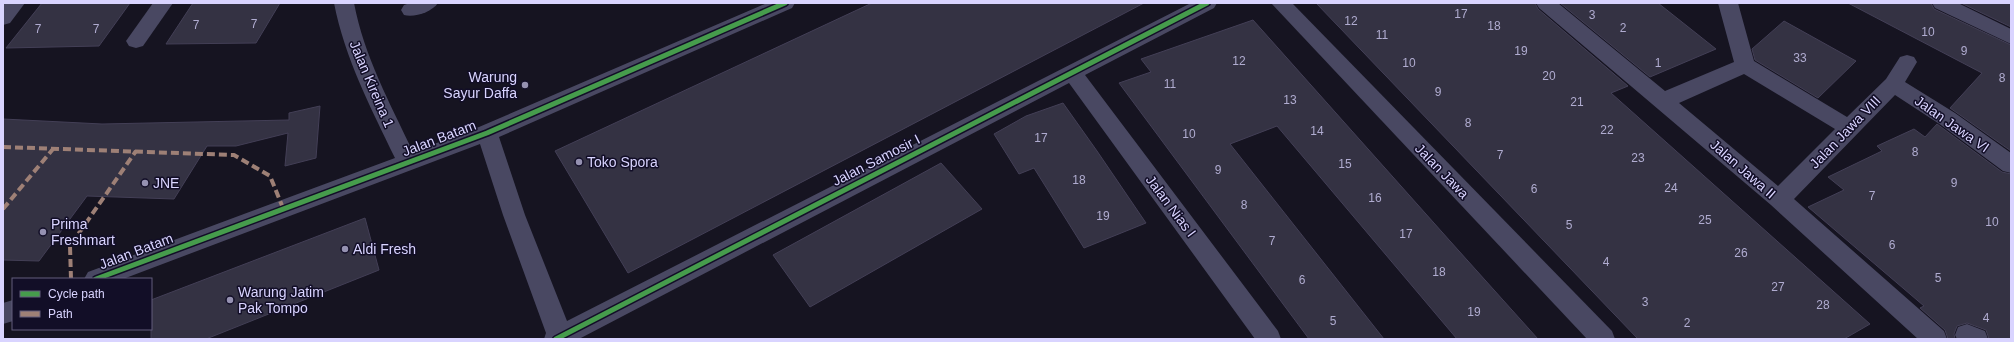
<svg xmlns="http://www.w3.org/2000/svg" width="2014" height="342" viewBox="0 0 2014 342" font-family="Arial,sans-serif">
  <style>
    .building { fill: #343243; stroke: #433f56 }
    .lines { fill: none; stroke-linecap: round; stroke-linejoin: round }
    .minor { fill: #494862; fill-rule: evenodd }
    .quiet { stroke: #9e8076; stroke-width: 4; stroke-dasharray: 8 4; stroke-linecap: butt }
    .cycleway-casing { stroke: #120e27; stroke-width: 8 }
    .cycleway { stroke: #469c4c; stroke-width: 5 }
    .poi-dot { fill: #9591b1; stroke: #120e27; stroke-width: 1.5 }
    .labels { text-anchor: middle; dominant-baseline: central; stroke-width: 3; stroke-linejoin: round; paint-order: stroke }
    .number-label { font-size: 12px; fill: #b0acd0 }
    .poi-label { font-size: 14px; fill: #d9d4ff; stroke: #120e27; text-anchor: start }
    .street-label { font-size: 14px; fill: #d9d4ff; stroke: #120e27 }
  </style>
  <rect width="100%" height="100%" fill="#161421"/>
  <g class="building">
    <polygon points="42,3 130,3 99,46 6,48"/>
    <polygon points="193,3 280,3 256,43 166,44"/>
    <polygon points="872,3 1144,3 628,273 555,151"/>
    <polygon points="1316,3 1535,3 1538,9 1628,86 1611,93 1870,324 1844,339 1638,339"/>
    <polygon points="1560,3 1658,3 1716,49 1650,77"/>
    <polygon points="1848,3 1931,3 1934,9 2011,45 2011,151 1950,108 1982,73"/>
    <polygon points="1961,3 2011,3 2011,27"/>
    <polygon points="1253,20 1450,241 1538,339 1457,339 1277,126 1230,144 1384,339 1309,339 1119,83 1151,72 1141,59"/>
    <polygon points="1784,21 1856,61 1818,98 1755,60 1752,49"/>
    <polygon points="1063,103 1097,151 1146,223 1084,248 1034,168 1019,174 994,134 1026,116"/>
    <polygon points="320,106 316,158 285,166 288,133 236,146 207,146 174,199 87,196 39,261 3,260 3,119 102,124 289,120 289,113"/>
    <polygon points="1937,124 2002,172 2011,174 2011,339 1989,339 1986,330 1967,323 1957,326 1954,334 1955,339 1948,339 1945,330 1920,308 1924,306 1808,207 1844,190 1828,177 1882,151 1877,146 1914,129 1925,137"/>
    <polygon points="941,163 982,209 810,307 773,255"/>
    <polygon points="365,218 379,270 206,339 151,339 151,300"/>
  </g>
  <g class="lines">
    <g class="minor">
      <polygon points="4,3 25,3 10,23 3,25"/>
      <polygon points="153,3 173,3 143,46 136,48 129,46 126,41"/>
      <path d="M 334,3 L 354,3 C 364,56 390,103 413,152 L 479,127 L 767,3 L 795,3 L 792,8 L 499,137 L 525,215 L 567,321 L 1191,3 L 1217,3 L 1214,8 L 1085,75 L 1278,331 L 1281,339 L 1255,339 L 1069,83 L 579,339 L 544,339 L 546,333 L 503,215 L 480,144 L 123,279 L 84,279 L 88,272 L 395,158 C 371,108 345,59 334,3 Z"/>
      <path d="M 410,3 L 438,3 C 432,12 414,18 404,15 L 401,10 L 404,5 Z"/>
      <polygon points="1271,3 1292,3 1612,331 1615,339 1587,339"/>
      <path d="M 1536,3 L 1558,3 L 1665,91 L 1734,62 L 1718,3 L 1738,3 L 1754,61 L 1847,117 L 1886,79 L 1900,57 L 1907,55 L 1914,57 L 1917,62 L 1905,82 L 1955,113 L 2011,153 L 2011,173 L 2003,171 L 1941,125 L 1895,95 L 1794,199 L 1944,331 L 1947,339 L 1918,339 L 1771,205 L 1539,8 ZM 1744,74 L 1835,129 L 1778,186 L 1679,103 Z"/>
      <polygon points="1932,3 1958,3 2011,29 2011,44 1935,8"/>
      <polygon points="13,300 13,321 3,324 3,303"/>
      <polygon points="1967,324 1985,331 1988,339 1957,339 1955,335 1958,327"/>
    </g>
    <g class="quiet">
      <polyline points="3,147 234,155 270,176 283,208"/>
      <polyline points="3,209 53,149"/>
      <polyline points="71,279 70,246 136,151"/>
    </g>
    <g class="cycleway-casing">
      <g id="cycleway">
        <polyline points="96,279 487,133 785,3"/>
        <polyline points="556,339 1207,3"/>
      </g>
    </g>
    <use href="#cycleway" class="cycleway"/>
  </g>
  <g class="poi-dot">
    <circle cx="525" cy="85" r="4"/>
    <circle cx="579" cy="162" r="4"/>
    <circle cx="145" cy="183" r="4"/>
    <circle cx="43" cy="232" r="4"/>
    <circle cx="345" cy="249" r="4"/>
    <circle cx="230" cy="300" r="4"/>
  </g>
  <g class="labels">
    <g class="number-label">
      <text x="1461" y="14">17</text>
      <text x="1592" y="15">3</text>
      <text x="1351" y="21">12</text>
      <text x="254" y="24">7</text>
      <text x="196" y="25">7</text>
      <text x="1494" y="26">18</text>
      <text x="1623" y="28">2</text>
      <text x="38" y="29">7</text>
      <text x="96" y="29">7</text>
      <text x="1928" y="32">10</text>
      <text x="1382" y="35">11</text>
      <text x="1521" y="51">19</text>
      <text x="1964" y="51">9</text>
      <text x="1800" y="58">33</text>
      <text x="1239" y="61">12</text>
      <text x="1409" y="63">10</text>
      <text x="1658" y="63">1</text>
      <text x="1549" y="76">20</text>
      <text x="2002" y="78">8</text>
      <text x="1170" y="84">11</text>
      <text x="1438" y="92">9</text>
      <text x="1290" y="100">13</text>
      <text x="1577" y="102">21</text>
      <text x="1468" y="123">8</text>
      <text x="1607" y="130">22</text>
      <text x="1317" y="131">14</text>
      <text x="1189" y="134">10</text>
      <text x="1041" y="138">17</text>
      <text x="1915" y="152">8</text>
      <text x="1500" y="155">7</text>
      <text x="1638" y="158">23</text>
      <text x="1345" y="164">15</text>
      <text x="1218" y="170">9</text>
      <text x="1079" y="180">18</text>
      <text x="1954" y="183">9</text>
      <text x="1671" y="188">24</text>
      <text x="1534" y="189">6</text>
      <text x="1872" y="196">7</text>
      <text x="1375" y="198">16</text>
      <text x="1244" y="205">8</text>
      <text x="1103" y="216">19</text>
      <text x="1705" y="220">25</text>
      <text x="1992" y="222">10</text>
      <text x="1569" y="225">5</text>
      <text x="1406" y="234">17</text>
      <text x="1272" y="241">7</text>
      <text x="1892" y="245">6</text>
      <text x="1741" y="253">26</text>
      <text x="1606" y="262">4</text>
      <text x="1439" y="272">18</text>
      <text x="1938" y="278">5</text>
      <text x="1302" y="280">6</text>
      <text x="1778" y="287">27</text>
      <text x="1645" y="302">3</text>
      <text x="1823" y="305">28</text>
      <text x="1474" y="312">19</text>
      <text x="1986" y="318">4</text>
      <text x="1333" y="321">5</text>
      <text x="1687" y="323">2</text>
    </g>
    <g class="poi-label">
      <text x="517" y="77" text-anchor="end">Warung<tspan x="517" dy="16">Sayur Daffa</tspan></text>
      <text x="587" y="162">Toko Spora</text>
      <text x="153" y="183">JNE</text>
      <text x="51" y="224">Prima<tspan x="51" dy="16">Freshmart</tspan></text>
      <text x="353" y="249">Aldi Fresh</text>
      <text x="238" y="292">Warung Jatim<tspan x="238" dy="16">Pak Tompo</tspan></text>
    </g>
    <g class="street-label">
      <text transform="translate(372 84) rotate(67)">Jalan Kireina 1</text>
      <text transform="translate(1952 124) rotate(35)">Jalan Jawa VI</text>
      <text transform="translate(1845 132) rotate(-46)">Jalan Jawa VIII</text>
      <text transform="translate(439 138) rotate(-21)">Jalan Batam</text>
      <text transform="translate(876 160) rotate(-27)">Jalan Samosir I</text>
      <text transform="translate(1743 169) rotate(41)">Jalan Jawa II</text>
      <text transform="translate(1442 171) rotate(46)">Jalan Jawa</text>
      <text transform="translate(1171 206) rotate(53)">Jalan Nias I</text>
      <text transform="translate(136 251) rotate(-21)">Jalan Batam</text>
    </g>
  </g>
  <rect width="2014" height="342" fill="none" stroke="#d9d4ff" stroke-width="8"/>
  <rect x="12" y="278" width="140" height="52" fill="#120e27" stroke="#625d7d"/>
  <rect x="20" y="291" width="20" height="6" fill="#469c4c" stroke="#625d7d"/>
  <text x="48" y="298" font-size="12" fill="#d9d4ff">Cycle path</text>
  <rect x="20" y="311" width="20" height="6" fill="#9e8076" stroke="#625d7d"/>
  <text x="48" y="318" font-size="12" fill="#d9d4ff">Path</text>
</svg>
